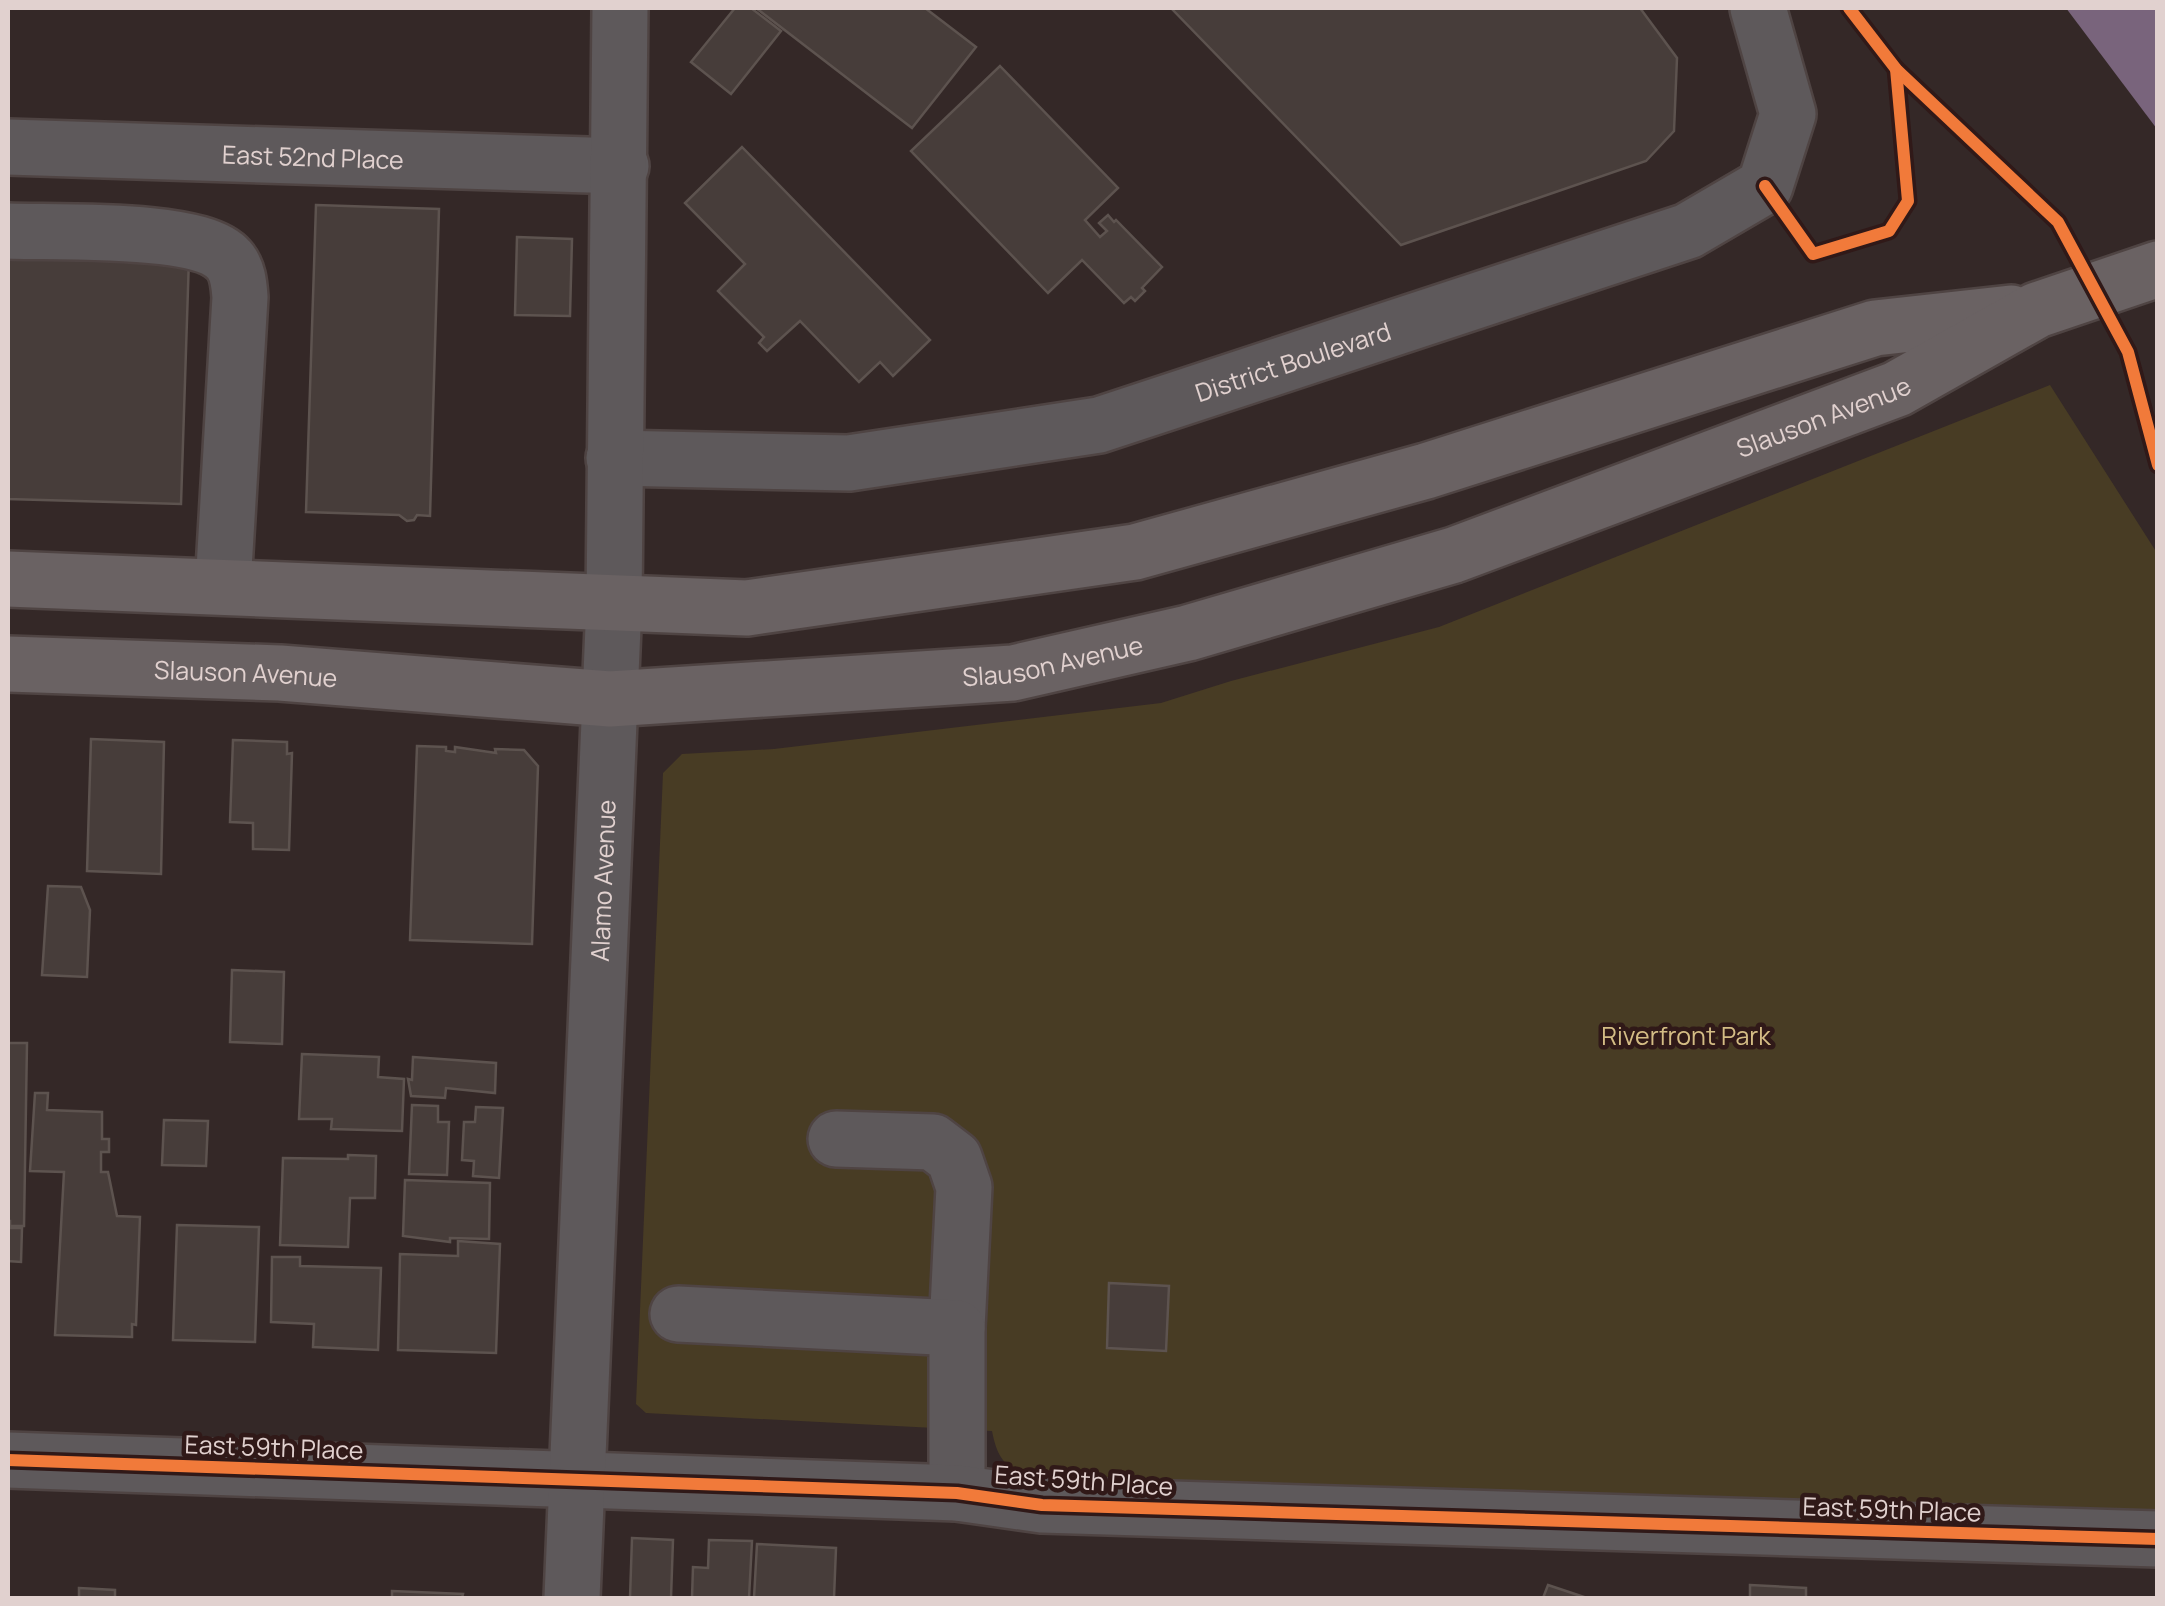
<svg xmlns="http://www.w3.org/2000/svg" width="2165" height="1606" viewBox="0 0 2165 1606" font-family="Manrope,sans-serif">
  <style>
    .green { fill: #483c24 }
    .water { fill: #79647c }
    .building { fill: #473d3a; stroke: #5d534f; stroke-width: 2.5 }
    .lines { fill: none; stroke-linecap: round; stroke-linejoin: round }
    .minor-casing { stroke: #4f4443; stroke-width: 60 }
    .major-casing { stroke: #4f4443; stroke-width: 60 }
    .minor { stroke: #5e595b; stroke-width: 55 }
    .major { stroke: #6a6263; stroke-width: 55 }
    .cycleway-casing { stroke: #301918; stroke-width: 19 }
    .cycleway { stroke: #f17a3a; stroke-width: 12 }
    .labels { text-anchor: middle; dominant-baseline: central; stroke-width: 9; stroke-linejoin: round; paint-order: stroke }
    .street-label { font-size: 25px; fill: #e1d1cf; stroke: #301918 }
    .park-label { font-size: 25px; fill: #d4bc85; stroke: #301918 }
  </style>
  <rect width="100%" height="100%" fill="#342827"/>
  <path class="green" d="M 2050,385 L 2157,553 L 2157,1521 L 1035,1480 C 1007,1468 998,1462 992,1431 L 646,1413 L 636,1404 L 663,773 L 682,754 L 774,749 L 1161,703 L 1231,681 L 1439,627 Z"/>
  <polygon class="water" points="2066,8 2157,8 2157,129"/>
  <g class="building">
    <polygon points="735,8 751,8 781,31 731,94 691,62"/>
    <polygon points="756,8 925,8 976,47 912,128"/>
    <polygon points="1171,8 1640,8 1677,58 1674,131 1646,161 1401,245"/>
    <polygon points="1000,66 1118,188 1085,220 1100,237 1107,231 1099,223 1108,215 1114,222 1116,220 1162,267 1142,288 1145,291 1135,301 1131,297 1124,303 1082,260 1048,293 911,151"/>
    <polygon points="742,147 930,340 893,376 880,362 859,382 800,321 767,351 759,343 764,337 718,291 745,264 685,203"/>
    <polygon points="316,205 439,209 430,516 417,515 414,520 407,521 399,515 306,512"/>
    <polygon points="517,237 572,239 570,316 515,315"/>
    <polygon points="8,252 189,258 181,504 8,499"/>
    <polygon points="91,739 164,742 161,874 87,871"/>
    <polygon points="233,740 287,742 287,754 292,753 289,850 253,849 253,823 230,822"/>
    <polygon points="417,746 446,747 446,751 455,752 455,747 496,753 495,749 524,750 538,766 532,944 410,940"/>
    <polygon points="48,886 81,887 90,910 87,977 42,975"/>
    <polygon points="232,970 284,972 282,1044 230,1042"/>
    <polygon points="8,1043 27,1043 24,1226 10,1226 10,1221 8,1221"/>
    <polygon points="302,1054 379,1057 378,1077 404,1079 402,1131 331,1129 332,1119 299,1119"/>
    <polygon points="413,1057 496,1063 495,1093 446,1088 445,1098 411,1096 408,1079 412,1080"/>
    <polygon points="35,1093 48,1093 47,1110 102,1112 102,1139 109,1139 109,1152 101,1152 101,1172 108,1172 117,1216 140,1217 136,1325 132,1324 132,1337 55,1335 64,1172 30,1171"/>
    <polygon points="412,1105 438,1106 438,1122 449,1122 447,1175 409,1174"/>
    <polygon points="476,1107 503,1108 499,1178 473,1176 474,1161 462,1160 464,1122 475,1122"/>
    <polygon points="164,1120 208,1121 206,1166 162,1165"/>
    <polygon points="348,1155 376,1156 375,1198 350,1198 348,1247 280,1245 283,1158 348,1159"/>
    <polygon points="405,1180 490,1183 489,1239 450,1238 450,1242 403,1236"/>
    <polygon points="177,1225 259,1227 255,1342 173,1340"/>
    <polygon points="8,1228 22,1228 21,1262 8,1261"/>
    <polygon points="458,1241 500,1244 496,1353 398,1350 400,1254 458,1256"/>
    <polygon points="272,1257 300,1257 300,1266 381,1268 378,1350 313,1347 314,1324 271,1322"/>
    <polygon points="1109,1283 1169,1286 1166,1351 1107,1348"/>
    <polygon points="632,1538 673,1540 671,1598 630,1598"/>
    <polygon points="709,1540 752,1541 749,1598 692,1598 693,1567 708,1568"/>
    <polygon points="757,1544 836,1548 834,1598 754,1598"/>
    <polygon points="1548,1585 1587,1598 1543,1598"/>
    <polygon points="1750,1585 1806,1588 1806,1598 1750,1598"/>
    <polygon points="79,1588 115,1590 115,1598 79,1598"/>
    <polygon points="392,1591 463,1594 462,1598 392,1598"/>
  </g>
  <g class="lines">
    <g class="minor-casing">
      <g id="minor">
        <path id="s1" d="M 8,147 L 621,166"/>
        <path d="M 8,231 C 54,233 200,226 229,260 C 238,270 239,284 240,297 L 223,586"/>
        <path id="s2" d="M 614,458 L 849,463 L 1099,425 L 1688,231 L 1765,186 L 1788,114 L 1758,8"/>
        <polyline points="836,1139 933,1142 954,1158 964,1187 957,1328"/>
        <polyline points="678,1314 957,1328 957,1493"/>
        <polyline points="8,1460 957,1493 1042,1505 2158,1539"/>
        <path id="s3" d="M 572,1598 L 614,603 L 620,8"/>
      </g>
    </g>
    <g class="major-casing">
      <g id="major">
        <polyline points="8,579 747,608 1135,552 1426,471 1875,328 2011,313"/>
        <path id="s4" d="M 8,664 L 280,673 L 610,699 L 1013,673 L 1188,633 L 1454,555 L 1897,389 L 2037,310 L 2158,269"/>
      </g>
    </g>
    <use href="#minor" class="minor"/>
    <use href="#major" class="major"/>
    <g class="cycleway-casing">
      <g id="cycleway">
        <polyline points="1849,8 1896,69 2058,222 2128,352 2158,465"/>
        <polyline points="1765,186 1813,254 1889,231 1908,201 1896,69"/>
        <polyline points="8,1460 957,1493 1042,1505 2158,1539"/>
      </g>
    </g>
    <use href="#cycleway" class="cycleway"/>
  </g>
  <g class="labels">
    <g class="street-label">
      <text stroke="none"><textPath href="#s1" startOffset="305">East 52nd Place</textPath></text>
      <text stroke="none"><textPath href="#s2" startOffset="692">District Boulevard</textPath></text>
      <text stroke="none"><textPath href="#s4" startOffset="1858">Slauson Avenue</textPath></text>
      <text stroke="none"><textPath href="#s4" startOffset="1048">Slauson Avenue</textPath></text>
      <text stroke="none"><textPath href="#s4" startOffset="238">Slauson Avenue</textPath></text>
      <text stroke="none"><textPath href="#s3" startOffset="718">Alamo Avenue</textPath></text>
      <text transform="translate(274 1447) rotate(2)">East 59th Place</text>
      <text transform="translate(1084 1480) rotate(4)">East 59th Place</text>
      <text transform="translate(1892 1509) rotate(2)">East 59th Place</text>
    </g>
    <g class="park-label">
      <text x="1686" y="1035">Riverfront Park</text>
    </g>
  </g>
  <rect width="2165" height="1606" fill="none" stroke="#e1d1cf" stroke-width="20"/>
</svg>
